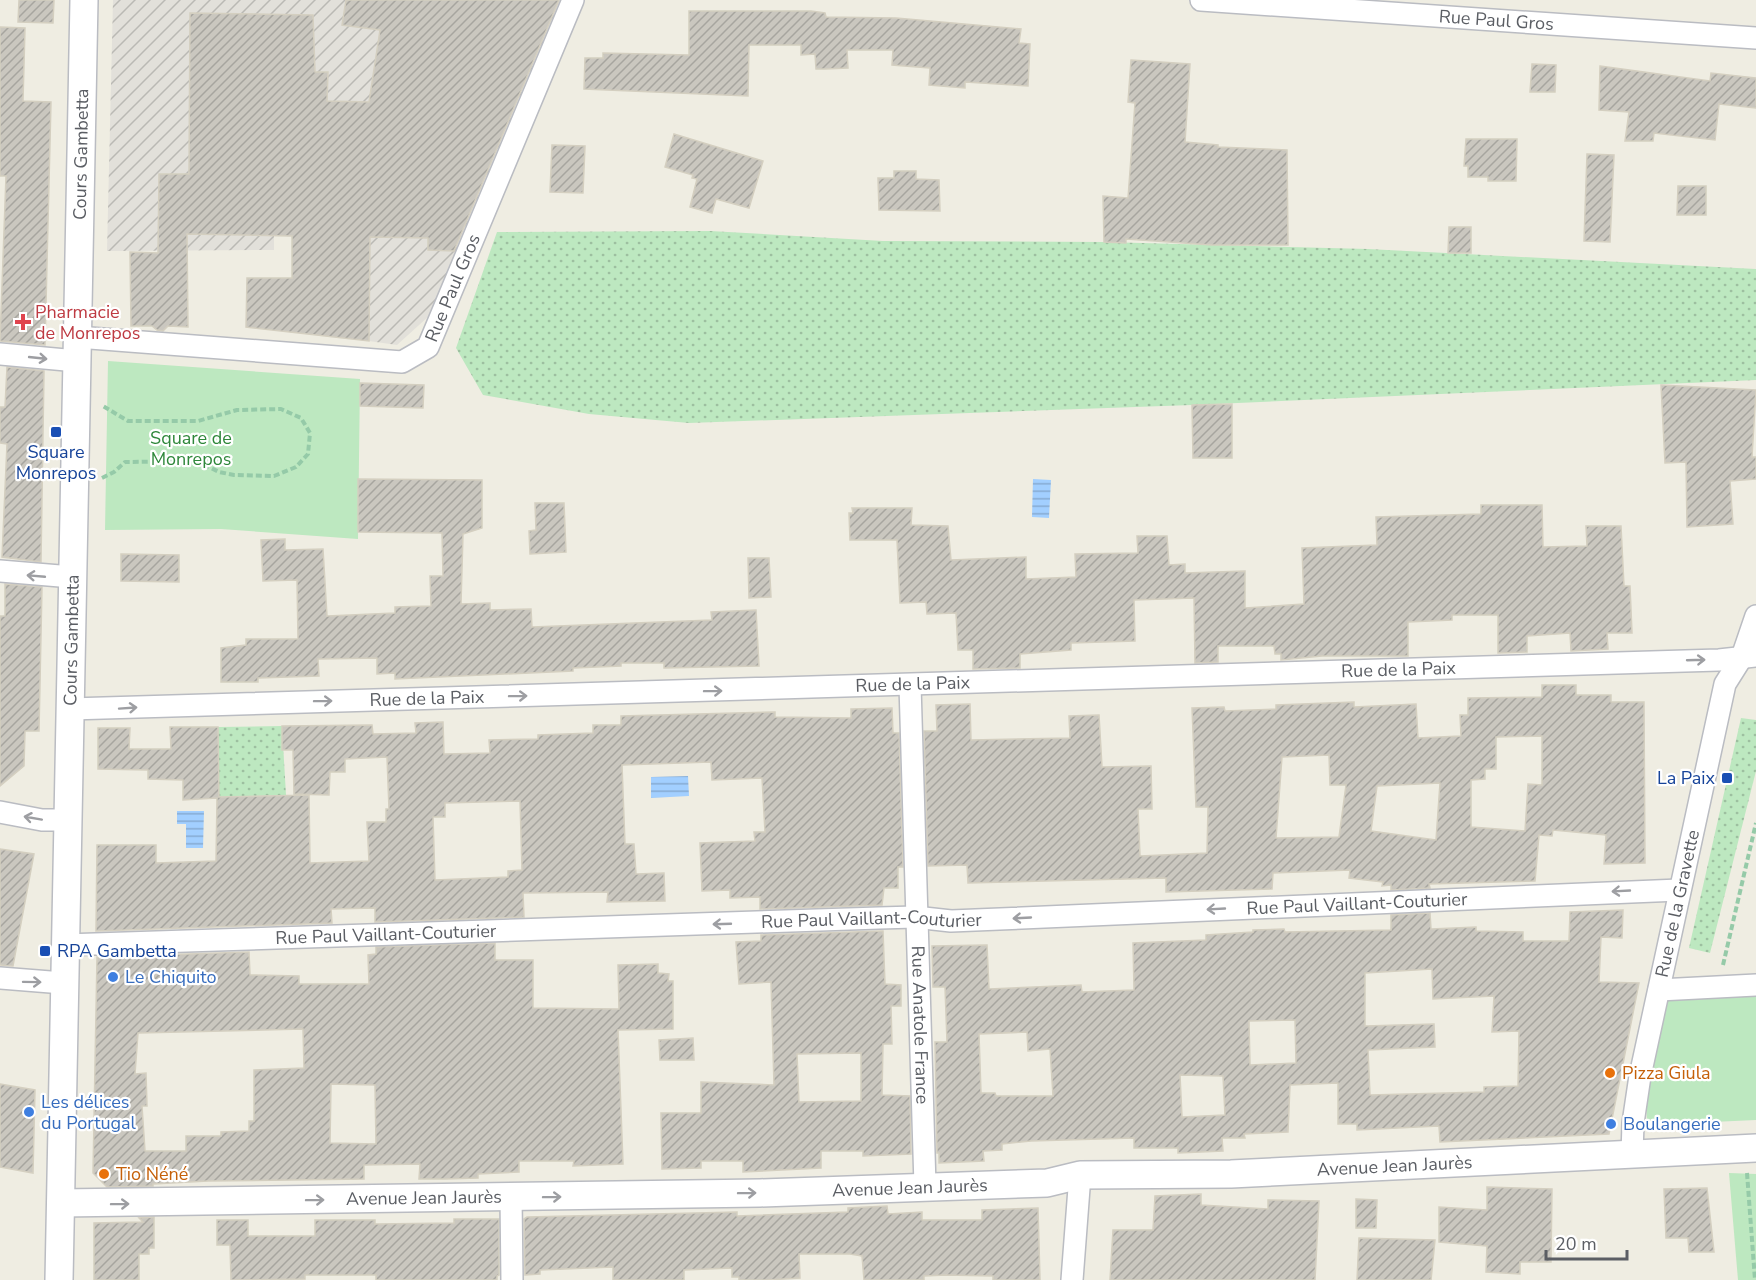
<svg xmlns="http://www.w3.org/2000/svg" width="1756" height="1280" viewBox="0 0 1756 1280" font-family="'Nunito Sans',sans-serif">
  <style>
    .industrial { fill: url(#industrial-furrows) }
    .grass { fill: url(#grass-dots) }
    .park { fill: #bde8c0 }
    .water { fill: url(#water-rules) }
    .building { fill: url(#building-hatch); stroke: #d4cfc0; stroke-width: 1.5; fill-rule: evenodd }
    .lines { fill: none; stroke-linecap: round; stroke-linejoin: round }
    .minor-casing { stroke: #babcc2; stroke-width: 24 }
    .tertiary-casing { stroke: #babcc2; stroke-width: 30 }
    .path { stroke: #95caa8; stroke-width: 4; stroke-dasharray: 6 3; stroke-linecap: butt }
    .minor { stroke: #fff; stroke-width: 21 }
    .tertiary { stroke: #fff; stroke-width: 27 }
    .oneway { stroke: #9d9ea2 }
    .health-dot { fill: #e0444e; stroke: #fff; stroke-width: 2 }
    .transit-dot { fill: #1a4fb4; stroke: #fff; stroke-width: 2 }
    .shop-dot { fill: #3f7fe0; stroke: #fff; stroke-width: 2 }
    .food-dot { fill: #e8710a; stroke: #fff; stroke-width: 2 }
    .labels { text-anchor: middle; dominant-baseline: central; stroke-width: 4.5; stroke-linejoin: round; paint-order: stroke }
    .street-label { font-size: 18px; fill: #5b5e64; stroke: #fff }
    .health-label { font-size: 18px; fill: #be3a42; stroke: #fff; text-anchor: start }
    .park-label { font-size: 18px; fill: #2e873a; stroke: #fff }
    .transit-label { font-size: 18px; fill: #164399; stroke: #fff }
    .shop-label { font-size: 18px; fill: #366cbe; stroke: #fff; text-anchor: start }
    .food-label { font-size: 18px; fill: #c56008; stroke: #fff; text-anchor: start }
  </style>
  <defs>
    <pattern id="industrial-furrows" width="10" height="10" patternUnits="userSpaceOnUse" patternTransform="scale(1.5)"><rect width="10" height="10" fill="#e2e0da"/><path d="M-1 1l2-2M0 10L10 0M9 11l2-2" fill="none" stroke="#bab9b4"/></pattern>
    <pattern id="grass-dots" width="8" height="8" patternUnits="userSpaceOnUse" patternTransform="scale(1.5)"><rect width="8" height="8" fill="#bde8c0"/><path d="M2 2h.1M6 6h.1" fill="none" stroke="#9dbfa0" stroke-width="1.8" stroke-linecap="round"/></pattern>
    <pattern id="water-rules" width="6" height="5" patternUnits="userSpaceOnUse" patternTransform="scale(1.5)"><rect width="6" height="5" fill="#a2cfff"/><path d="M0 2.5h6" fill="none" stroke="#87abd2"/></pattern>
    <pattern id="building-hatch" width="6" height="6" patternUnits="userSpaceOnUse" patternTransform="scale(1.5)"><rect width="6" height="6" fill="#cac7bf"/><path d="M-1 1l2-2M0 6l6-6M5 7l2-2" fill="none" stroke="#a7a59f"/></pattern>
  </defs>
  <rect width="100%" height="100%" fill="#efede2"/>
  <polygon class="industrial" points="113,0 562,0 429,316 397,345 369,341 369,237 274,236 274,250 107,251"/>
  <g class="grass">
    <polygon points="710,231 883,241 1104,242 1368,249 1756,269 1756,380 1192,405 689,423 589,414 483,395 456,348 497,232"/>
    <polygon points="1741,718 1756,720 1756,771 1710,953 1689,948"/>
    <polygon points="282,726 286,795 217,797 218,727"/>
  </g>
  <g class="park">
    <polygon points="108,361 360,379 358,539 221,529 105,530"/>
    <polygon points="1756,990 1756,1120 1647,1125 1645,1061 1660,996"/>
    <polygon points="1729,1173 1756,1174 1756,1280 1738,1280"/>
  </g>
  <g class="water">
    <polygon points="1033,479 1051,480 1049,518 1032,517"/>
    <polygon points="688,776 689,796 651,798 651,777"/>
    <polygon points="204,811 203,848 186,848 186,824 177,824 177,811"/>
  </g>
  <g class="building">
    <polygon points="19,0 54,0 53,23 18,22"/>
    <polygon points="346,0 559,0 454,251 428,250 428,238 370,237 369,341 246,327 247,278 292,278 292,236 187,234 188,327 168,326 163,331 157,330 152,326 131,326 130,252 158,253 159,174 189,174 190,13 313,15 315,72 328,72 327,101 369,102 380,30 342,25"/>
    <polygon points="689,11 811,11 825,13 826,17 896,18 1021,29 1019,43 1030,44 1028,86 965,82 965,88 929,85 930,68 892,65 893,50 847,50 848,68 825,69 816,69 815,54 801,55 801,45 749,45 748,96 584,89 585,58 603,58 603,53 689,55"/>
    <polygon points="0,27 25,28 23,101 51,102 45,345 0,341 6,176 0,176"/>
    <polygon points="1131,60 1190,64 1185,142 1218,145 1218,147 1287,150 1288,245 1212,245 1126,239 1126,243 1104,242 1103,196 1128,198 1135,103 1128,102"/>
    <polygon points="1532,64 1556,65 1555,92 1530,92"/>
    <polygon points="1600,66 1710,81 1711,73 1756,78 1756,108 1719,104 1715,140 1654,133 1653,141 1625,141 1629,112 1599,110"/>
    <polygon points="674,134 763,161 749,208 716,199 712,213 690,207 697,179 692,178 693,175 665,167"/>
    <polygon points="1466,139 1517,139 1516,181 1488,181 1488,177 1468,177 1468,166 1464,166"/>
    <polygon points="552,145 585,146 583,193 550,192"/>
    <polygon points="1587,154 1614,155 1610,242 1584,241"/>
    <polygon points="894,171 916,171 916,179 939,180 940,211 879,210 878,178 894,178"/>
    <polygon points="1678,186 1706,186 1706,215 1677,215"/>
    <polygon points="1449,227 1471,227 1471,253 1448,253"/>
    <polygon points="7,367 44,371 41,562 2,557 7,444 0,443 0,407 5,407"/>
    <polygon points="360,383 424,385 423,408 360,406"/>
    <polygon points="1661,385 1756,390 1752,457 1756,457 1756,479 1730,481 1733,524 1687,527 1686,462 1665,463"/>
    <polygon points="1232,404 1232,458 1193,458 1192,405"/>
    <polygon points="358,479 482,480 482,528 463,534 461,604 490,603 490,610 531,609 532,627 712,620 711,612 756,610 759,666 664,668 664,663 621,663 621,666 573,668 573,671 395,679 395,673 377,674 377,658 318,659 319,676 258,678 258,682 221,682 221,648 246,645 246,639 298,639 297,580 263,581 261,540 285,539 285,550 323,549 327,616 395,613 395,607 431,606 430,576 443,576 442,533 358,532"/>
    <polygon points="535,503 564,503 566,552 530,554 529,531 536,530"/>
    <polygon points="1481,505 1542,505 1543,547 1587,546 1586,526 1621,526 1624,586 1630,586 1632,633 1607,633 1608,649 1571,651 1570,633 1527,636 1527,652 1498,653 1498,615 1452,615 1452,620 1408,622 1408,656 1322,656 1281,660 1281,654 1275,654 1274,646 1218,646 1218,662 1195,663 1194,598 1134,600 1135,641 1071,643 1071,650 1020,654 1020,668 973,669 973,650 958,650 956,613 927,614 926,602 900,603 897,540 850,540 849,513 853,513 852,508 912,508 911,525 948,526 951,560 1026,557 1026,579 1076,577 1075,554 1138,553 1137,536 1167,536 1169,565 1185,564 1185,573 1245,571 1245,608 1304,604 1302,548 1377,545 1376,517 1481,514"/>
    <polygon points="121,554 179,555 179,582 121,581"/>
    <polygon points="748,558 769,558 771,597 749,598"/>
    <polygon points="5,584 42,587 39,731 25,731 24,766 0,786 0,616 5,616"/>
    <path d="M 1542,685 L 1576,685 L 1576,695 L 1611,695 L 1611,702 L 1644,702 L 1645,863 L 1604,864 L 1606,835 L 1553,830 L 1552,836 L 1539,835 L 1535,881 L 1429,884 L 1430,888 L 1391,890 L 1391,885 L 1382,886 L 1383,882 L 1349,878 L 1350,870 L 1273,873 L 1272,889 L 1166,892 L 1166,878 L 968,883 L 967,865 L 928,866 L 924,731 L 937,731 L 936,705 L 970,704 L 971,740 L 1070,738 L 1069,716 L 1099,715 L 1102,767 L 1151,766 L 1152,809 L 1138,809 L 1140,856 L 1207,853 L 1208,807 L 1196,807 L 1192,708 L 1224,707 L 1225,711 L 1276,709 L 1276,705 L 1354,702 L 1354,707 L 1416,704 L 1418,738 L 1461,736 L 1460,715 L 1468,715 L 1468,698 L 1542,697 ZM 1542,736 L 1542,785 L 1528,784 L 1525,831 L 1471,827 L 1471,780 L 1485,779 L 1485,769 L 1496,769 L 1496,737 ZM 1329,755 L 1330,785 L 1346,785 L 1339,837 L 1276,838 L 1282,757 ZM 1440,783 L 1436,840 L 1371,831 L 1377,786 Z"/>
    <path d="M 892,708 L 893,733 L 899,733 L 903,867 L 898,867 L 898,888 L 884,888 L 882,905 L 760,909 L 760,897 L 730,898 L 730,890 L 702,891 L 700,843 L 755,841 L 754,832 L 765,832 L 762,778 L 712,780 L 711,762 L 622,765 L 625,844 L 634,844 L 636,874 L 664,873 L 665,901 L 607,902 L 608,892 L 523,893 L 524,917 L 375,922 L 375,908 L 331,909 L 332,923 L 96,931 L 97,845 L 156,845 L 156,863 L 216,861 L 217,798 L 183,800 L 183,780 L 148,779 L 148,770 L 98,769 L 98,728 L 130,728 L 129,749 L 171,749 L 170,727 L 218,727 L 219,797 L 309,795 L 310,863 L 369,861 L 367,822 L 386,822 L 386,809 L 389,809 L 387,757 L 345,759 L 345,772 L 330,772 L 329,795 L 294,794 L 293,750 L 282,750 L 282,726 L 372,725 L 373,734 L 416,733 L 415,723 L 443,722 L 444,754 L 490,753 L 489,740 L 538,739 L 538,735 L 593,733 L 593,725 L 621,725 L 621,716 L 775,712 L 775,717 L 851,718 L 851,709 ZM 520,801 L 522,870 L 508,871 L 508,877 L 435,880 L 433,817 L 445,817 L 445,803 Z"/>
    <polygon points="0,849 34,854 13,966 0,965"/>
    <path d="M 1623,910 L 1622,938 L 1601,937 L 1599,982 L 1639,983 L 1609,1134 L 1440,1142 L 1439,1126 L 1357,1130 L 1357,1124 L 1338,1124 L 1338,1083 L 1290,1085 L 1288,1132 L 1244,1134 L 1245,1138 L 1222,1138 L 1223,1151 L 1178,1153 L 1178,1148 L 1134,1148 L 1134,1138 L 1031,1141 L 1002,1144 L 1002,1150 L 983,1151 L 984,1161 L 939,1163 L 939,1153 L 937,1153 L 935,1042 L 947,1042 L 945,987 L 933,987 L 932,946 L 987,945 L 989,989 L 1081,985 L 1082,992 L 1134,990 L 1133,943 L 1206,940 L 1206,935 L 1253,932 L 1253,930 L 1284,929 L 1285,932 L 1391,930 L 1391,915 L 1430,913 L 1431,929 L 1476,927 L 1476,931 L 1523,932 L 1523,941 L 1569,941 L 1570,912 ZM 1432,969 L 1433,999 L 1494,996 L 1492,1032 L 1519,1031 L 1518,1086 L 1484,1087 L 1484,1092 L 1370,1095 L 1368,1050 L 1435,1047 L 1434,1024 L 1365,1026 L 1365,973 ZM 1295,1020 L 1296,1063 L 1250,1065 L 1249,1021 ZM 1027,1032 L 1028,1051 L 1050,1049 L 1053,1096 L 996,1096 L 995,1093 L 981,1093 L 979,1034 ZM 1180,1075 L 1223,1076 L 1225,1115 L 1182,1117 Z"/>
    <path d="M 883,931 L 885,984 L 901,985 L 901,1006 L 891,1006 L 892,1044 L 883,1044 L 882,1095 L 910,1096 L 911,1154 L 863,1156 L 863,1151 L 821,1151 L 821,1168 L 743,1172 L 743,1161 L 701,1161 L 701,1168 L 662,1169 L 661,1113 L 701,1113 L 701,1082 L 774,1085 L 771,982 L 739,984 L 736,942 L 761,941 L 761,935 ZM 861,1053 L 861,1101 L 799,1102 L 797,1054 Z"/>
    <path d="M 495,943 L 495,960 L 533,960 L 533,1008 L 619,1009 L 618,965 L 658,964 L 658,973 L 669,974 L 668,981 L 673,981 L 673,1029 L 618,1030 L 623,1164 L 573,1166 L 574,1161 L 519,1161 L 519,1172 L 478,1174 L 478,1178 L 445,1179 L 419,1179 L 420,1164 L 364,1165 L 364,1179 L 208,1181 L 153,1184 L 153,1186 L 107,1187 L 93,1173 L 97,957 L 249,952 L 250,975 L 299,976 L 299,984 L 369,984 L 368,955 L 376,954 L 376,947 ZM 303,1029 L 304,1068 L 254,1070 L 254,1121 L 249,1121 L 249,1131 L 221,1132 L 221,1136 L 186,1136 L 186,1151 L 145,1151 L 142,1106 L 147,1106 L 146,1073 L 135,1074 L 138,1033 ZM 331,1084 L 375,1085 L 376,1144 L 330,1143 Z"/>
    <polygon points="693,1038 694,1060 660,1060 659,1040"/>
    <polygon points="0,1084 35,1090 33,1173 0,1167"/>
    <polygon points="1487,1187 1552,1189 1551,1262 1520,1262 1520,1274 1486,1272 1487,1246 1439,1242 1439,1207 1487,1210"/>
    <polygon points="1707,1188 1714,1252 1689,1252 1688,1238 1666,1238 1664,1189"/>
    <polygon points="1201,1194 1201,1205 1268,1209 1268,1200 1319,1201 1315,1280 1110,1280 1113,1230 1153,1230 1155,1196"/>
    <polygon points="1356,1199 1377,1200 1376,1228 1356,1228"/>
    <polygon points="887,1206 888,1214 922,1212 922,1220 982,1220 982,1210 1038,1208 1040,1280 993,1280 993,1276 946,1275 924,1276 924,1280 864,1280 862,1256 850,1254 799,1254 800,1278 767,1280 739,1280 739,1277 732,1277 732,1268 684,1270 684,1280 613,1280 613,1267 540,1270 540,1274 525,1275 524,1219 527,1217 737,1212 737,1216 848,1212 848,1208"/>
    <polygon points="154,1217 154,1248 149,1248 149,1254 139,1254 139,1280 94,1280 94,1223 143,1222 139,1218"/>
    <polygon points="454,1219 499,1219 499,1275 497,1276 497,1280 376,1280 376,1275 305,1275 305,1279 231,1280 230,1245 217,1245 217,1220 248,1220 248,1236 315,1236 315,1220 375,1220 375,1224 454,1223"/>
    <polygon points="1359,1238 1435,1240 1431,1280 1357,1280"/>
  </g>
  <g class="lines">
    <g class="minor-casing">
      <g id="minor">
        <path id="s1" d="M 1201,0 L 1756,38"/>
        <path id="s2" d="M 77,337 L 402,362 L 428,347 L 573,0"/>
        <polyline points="0,354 77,361"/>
        <polyline points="0,571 72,577"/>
        <path id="s3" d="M 910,685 L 925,1186"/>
        <path id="s4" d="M 70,709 L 1719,660 L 1756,656"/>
        <polyline points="0,812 42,820 67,820"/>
        <path id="s5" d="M 64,945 L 879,918 L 915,917 L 951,921 L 1679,890"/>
        <polyline points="0,978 63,983"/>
        <polyline points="1659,990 1756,985"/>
        <path id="s6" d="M 1632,1154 L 1633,1123 L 1640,1076 L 1725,684 L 1742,657 L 1756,616"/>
        <polyline points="511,1197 512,1280"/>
        <polyline points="1072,1280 1080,1175"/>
      </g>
    </g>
    <g class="tertiary-casing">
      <g id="tertiary">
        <path id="s7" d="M 61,1203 L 760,1193 L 1047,1183 L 1080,1175 L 1231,1174 L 1756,1148"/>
        <path id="s8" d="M 59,1280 L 84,0"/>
      </g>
    </g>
    <g class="path">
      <polyline points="102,478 114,472 125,462 197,461 219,472 234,475 274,476 296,467 308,454 310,433 301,418 281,409 237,410 198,421 128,421 103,406"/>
      <polyline points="1723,965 1756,823"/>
      <polyline points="1747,1173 1755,1280"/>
    </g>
    <use href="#minor" class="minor"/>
    <use href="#tertiary" class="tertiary"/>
  </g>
  <defs><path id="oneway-shaft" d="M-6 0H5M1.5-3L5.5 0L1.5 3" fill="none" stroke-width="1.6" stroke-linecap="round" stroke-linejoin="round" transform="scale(1.5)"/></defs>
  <g class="oneway">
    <use href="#oneway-shaft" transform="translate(38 358) rotate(6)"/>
    <use href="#oneway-shaft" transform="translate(36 576) rotate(-175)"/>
    <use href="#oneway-shaft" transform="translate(1696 660) rotate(-2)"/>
    <use href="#oneway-shaft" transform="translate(713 691) rotate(-1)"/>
    <use href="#oneway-shaft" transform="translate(518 696) rotate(-1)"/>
    <use href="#oneway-shaft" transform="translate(323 701) rotate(-1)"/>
    <use href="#oneway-shaft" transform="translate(128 708) rotate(-4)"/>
    <use href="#oneway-shaft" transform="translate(33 818) rotate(-170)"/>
    <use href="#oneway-shaft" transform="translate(1621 891) rotate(177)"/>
    <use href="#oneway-shaft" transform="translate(1216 909) rotate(177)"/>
    <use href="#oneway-shaft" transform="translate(1022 918) rotate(177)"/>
    <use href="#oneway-shaft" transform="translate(722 924) rotate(178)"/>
    <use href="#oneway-shaft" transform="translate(32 982) rotate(1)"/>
    <use href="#oneway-shaft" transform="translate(747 1193) rotate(-1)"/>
    <use href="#oneway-shaft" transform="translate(552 1197) rotate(-1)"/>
    <use href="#oneway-shaft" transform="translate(315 1200) rotate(-1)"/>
    <use href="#oneway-shaft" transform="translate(120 1204) rotate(-1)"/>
  </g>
  <path class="health-dot" d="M20 313h6v6h6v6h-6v6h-6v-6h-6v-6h6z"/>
  <g class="transit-dot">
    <rect x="50" y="426" width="12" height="12" rx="3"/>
    <rect x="1721" y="772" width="12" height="12" rx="3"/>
    <rect x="39" y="945" width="12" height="12" rx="3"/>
  </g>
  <g class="shop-dot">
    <circle cx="113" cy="977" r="6"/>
    <circle cx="29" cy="1112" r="6"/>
    <circle cx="1611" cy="1124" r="6"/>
  </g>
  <g class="food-dot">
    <circle cx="1610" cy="1073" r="6"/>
    <circle cx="104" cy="1174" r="6"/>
  </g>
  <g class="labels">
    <g class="street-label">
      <text stroke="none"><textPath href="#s1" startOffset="296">Rue Paul Gros</textPath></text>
      <text stroke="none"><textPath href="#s8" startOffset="1126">Cours Gambetta</textPath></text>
      <text stroke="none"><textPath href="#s2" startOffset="420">Rue Paul Gros</textPath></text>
      <text stroke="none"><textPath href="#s8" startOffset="640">Cours Gambetta</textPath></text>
      <text stroke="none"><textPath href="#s4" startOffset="1329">Rue de la Paix</textPath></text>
      <text stroke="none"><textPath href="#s4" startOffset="843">Rue de la Paix</textPath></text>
      <text stroke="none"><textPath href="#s4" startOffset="357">Rue de la Paix</textPath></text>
      <text stroke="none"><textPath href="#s5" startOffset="1294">Rue Paul Vaillant-Couturier</textPath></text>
      <text stroke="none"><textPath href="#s6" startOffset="255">Rue de la Gravette</textPath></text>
      <text stroke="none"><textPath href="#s5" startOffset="808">Rue Paul Vaillant-Couturier</textPath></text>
      <text stroke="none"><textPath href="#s5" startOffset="322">Rue Paul Vaillant-Couturier</textPath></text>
      <text stroke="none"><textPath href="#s3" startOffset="340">Rue Anatole France</textPath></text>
      <text stroke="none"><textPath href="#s7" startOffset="1335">Avenue Jean Jaurès</textPath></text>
      <text stroke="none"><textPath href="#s7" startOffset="849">Avenue Jean Jaurès</textPath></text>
      <text stroke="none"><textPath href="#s7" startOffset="363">Avenue Jean Jaurès</textPath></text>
    </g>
    <g class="health-label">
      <text x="35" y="312">Pharmacie<tspan x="35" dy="21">de Monrepos</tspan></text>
    </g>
    <g class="park-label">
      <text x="191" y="438">Square de<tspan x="191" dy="21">Monrepos</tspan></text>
    </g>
    <g class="transit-label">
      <text x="56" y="452">Square<tspan x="56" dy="21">Monrepos</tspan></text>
      <text x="1715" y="778" text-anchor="end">La Paix</text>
      <text x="57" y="951" text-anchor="start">RPA Gambetta</text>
    </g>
    <g class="shop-label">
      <text x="125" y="977">Le Chiquito</text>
      <text x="41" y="1102">Les délices<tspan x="41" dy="21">du Portugal</tspan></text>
      <text x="1623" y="1124">Boulangerie</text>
    </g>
    <g class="food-label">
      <text x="1622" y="1073">Pizza Giula</text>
      <text x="116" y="1174">Tio Néné</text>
    </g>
  </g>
  <path d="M1546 1250v9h81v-9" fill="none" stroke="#5b5e64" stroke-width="3"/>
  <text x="1555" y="1250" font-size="18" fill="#5b5e64" stroke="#ffffff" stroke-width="4.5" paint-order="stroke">20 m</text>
</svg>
